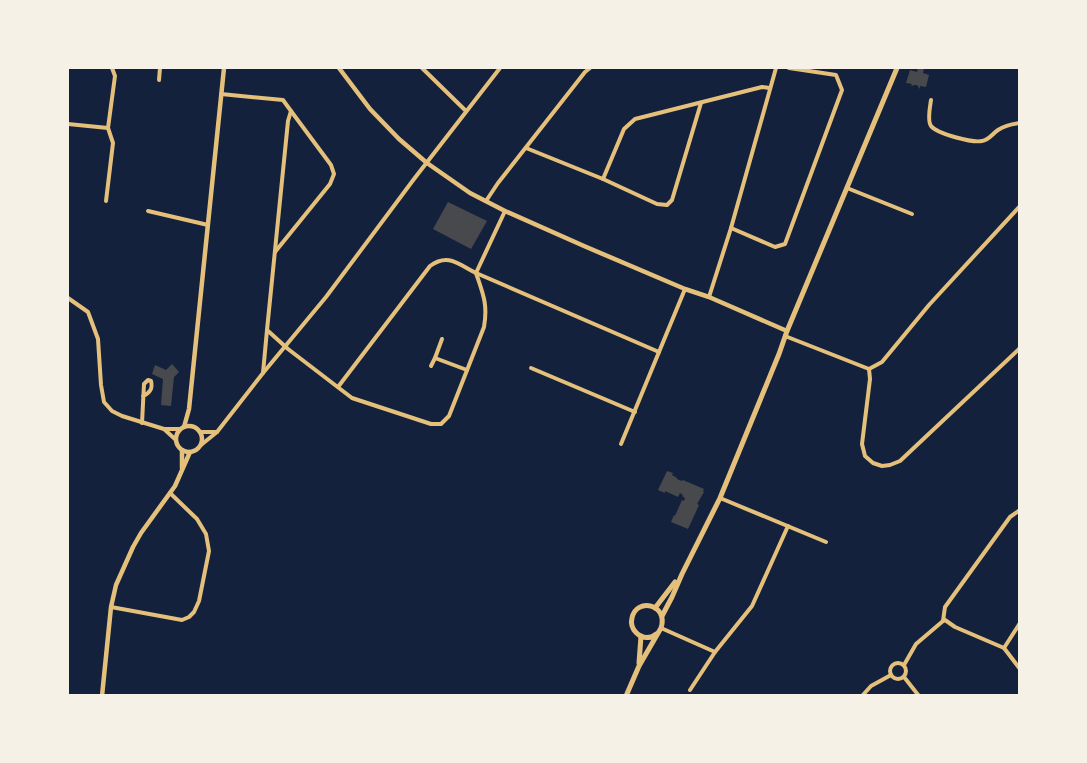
<svg xmlns="http://www.w3.org/2000/svg" width="1087" height="763" viewBox="0 0 1087 763" font-family="'Noto Sans',sans-serif">
  <style>
    .building { fill: #48494c }
    .lines { fill: none; stroke-linecap: round; stroke-linejoin: round }
    .minor { stroke: #e5c07b; stroke-width: 4 }
    .tertiary { stroke: #e5c07b; stroke-width: 4.5 }
    .secondary { stroke: #e5c07b; stroke-width: 5 }
  </style>
  <rect width="100%" height="100%" fill="#14213d"/>
  <g class="building">
    <polygon points="918,68 924,69 923,73 929,75 926,87 920,86 920,89 917,85 915,85 911,86 912,84 906,83 910,70 917,72"/>
    <polygon points="448,202 487,221 471,249 433,229"/>
    <polygon points="172,364 179,372 174,377 171,406 161,405 163,379 152,374 155,365 166,370"/>
    <polygon points="667,471 673,473 672,475 677,478 677,479 682,481 683,480 704,489 703,491 704,492 697,504 699,505 688,529 671,522 674,515 675,516 682,500 684,501 685,498 682,496 683,495 680,493 678,497 665,491 665,493 658,490"/>
  </g>
  <g class="lines">
    <g class="minor">
      <polyline points="422,68 466,111"/>
      <polyline points="159,80 160,68"/>
      <path d="M 221,94 L 283,100 L 291,111 L 288,121 L 267,330 L 288,349 L 352,398 L 431,424 L 441,424 L 449,416 L 484,327 C 488,304 483,294 476,273 L 505,211"/>
      <path d="M 931,100 C 930,107 927,120 931,126 C 937,134 973,143 982,141 C 989,140 992,134 998,130 C 1004,126 1012,124 1020,123"/>
      <polyline points="68,124 108,128 113,143 106,201"/>
      <polyline points="108,128 115,76 112,68"/>
      <polyline points="526,148 603,179 657,204 667,205 672,200 701,103"/>
      <polyline points="603,179 624,129 635,119 762,87 770,88"/>
      <polyline points="847,188 912,214"/>
      <polyline points="486,201 498,183 585,72 590,68"/>
      <polyline points="148,211 208,225"/>
      <polyline points="731,228 775,247 785,244 842,90 836,75 789,68"/>
      <polyline points="275,252 330,184 334,174 331,165 291,111"/>
      <polyline points="709,297 731,228 776,68"/>
      <polyline points="68,298 88,312 98,339 101,385 104,402 112,411 122,416 164,429 180,429"/>
      <polyline points="785,336 869,369 870,379 862,444 865,456 873,463 882,466 890,465 900,461 1020,348"/>
      <polyline points="435,358 467,370"/>
      <polyline points="431,366 435,358 442,339"/>
      <polyline points="531,368 635,412"/>
      <polyline points="869,369 882,362 929,305 1020,206"/>
      <polyline points="263,373 267,330"/>
      <path d="M 338,387 L 430,266 C 448,253 458,264 476,273 L 659,352"/>
      <path d="M 142,423 L 144,384 L 148,380 L 151,381 C 153,389 150,393 143,396"/>
      <polyline points="164,429 176,440"/>
      <polyline points="201,432 217,432"/>
      <polyline points="621,444 685,289"/>
      <polyline points="201,445 217,432 263,373 326,297 414,179 500,68"/>
      <polyline points="720,498 826,542"/>
      <polyline points="111,607 182,620 189,617 194,612 199,601 209,551 206,534 197,519 170,493"/>
      <polyline points="943,621 945,620 955,627 1004,648 1020,669"/>
      <polyline points="661,628 715,652"/>
      <polyline points="1004,648 1020,623"/>
      <circle cx="898" cy="671" r="8"/>
      <polyline points="904,665 916,644 943,621 945,607 1010,517 1020,510"/>
      <polyline points="904,677 919,696"/>
      <polyline points="690,690 715,652 752,606 788,526"/>
      <polyline points="862,696 871,686 891,675"/>
    </g>
    <g class="tertiary">
      <polyline points="339,68 370,109 399,139 427,163 470,193 505,211 584,246 685,289 709,297 787,331"/>
      <circle cx="189" cy="439" r="13"/>
      <polyline points="184,427 189,409 224,68"/>
      <polyline points="182,450 182,468"/>
      <polyline points="102,696 111,607 116,585 133,547 141,533 175,486 190,452"/>
    </g>
    <g class="secondary">
      <polyline points="655,608 675,582"/>
      <polyline points="662,616 672,597 682,574 720,498 779,354 787,331 897,68"/>
      <polyline points="639,663 641,636"/>
      <path d="M 626,696 L 639,666 L 661,628 C 669,604 636,597 632,618 C 629,629 640,640 651,637 C 654,636 656,634 658,633"/>
    </g>
  </g>
  <rect width="1087" height="763" fill="none" stroke="#f6f1e7" stroke-width="138"/>
</svg>
